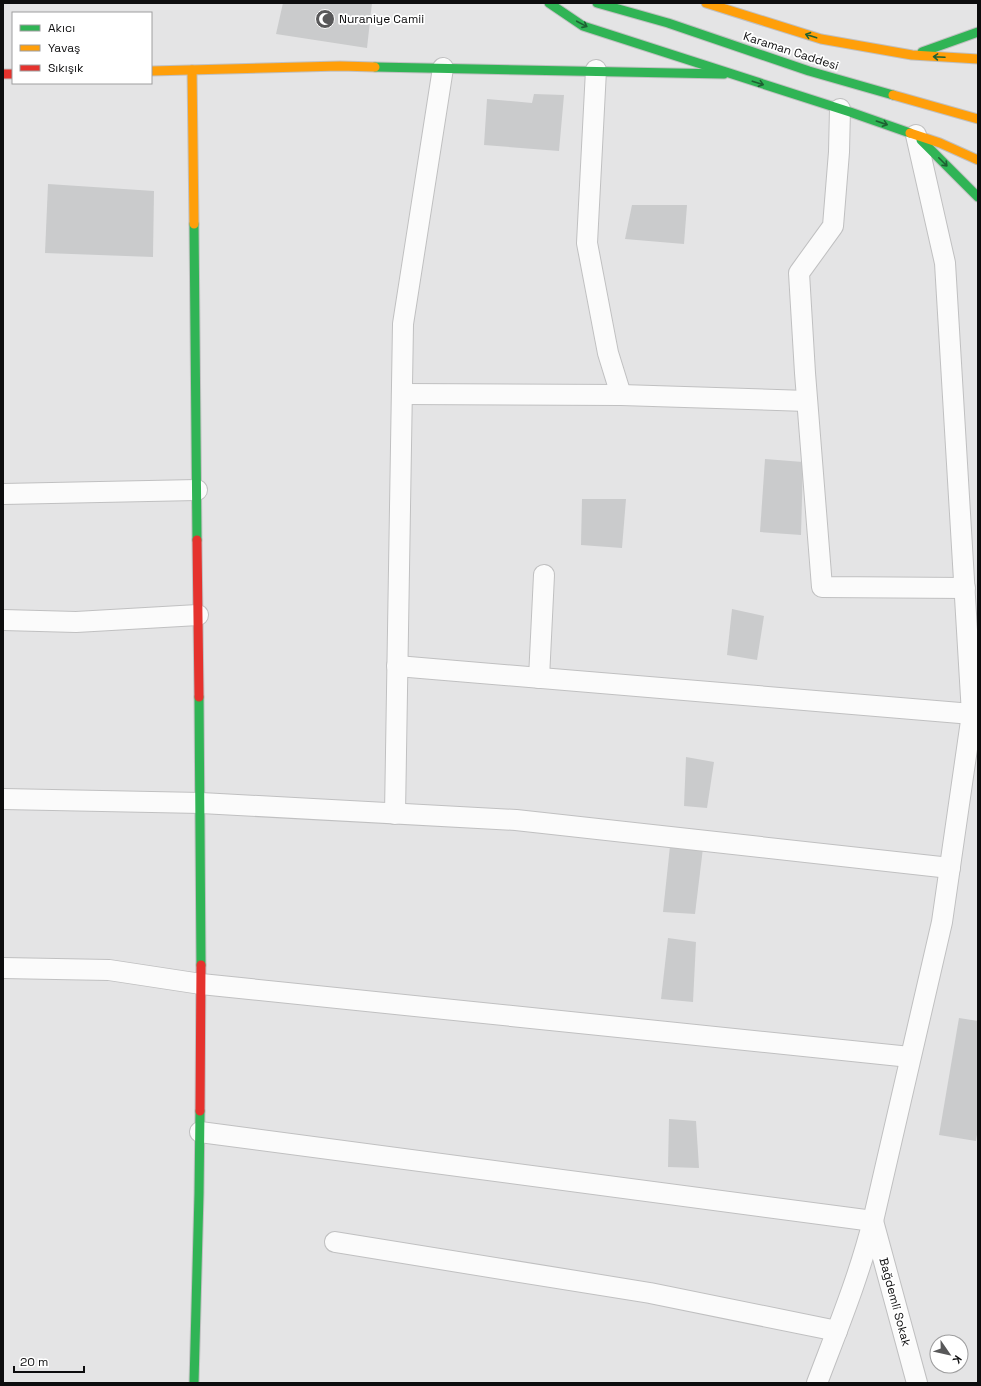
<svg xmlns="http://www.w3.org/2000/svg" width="981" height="1386" viewBox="0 0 981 1386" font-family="'Space Grotesk',sans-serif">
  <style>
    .building { fill: #cacbcc }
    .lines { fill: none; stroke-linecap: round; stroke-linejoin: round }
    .street-casing { stroke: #c0c0c1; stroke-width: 22 }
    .fast-casing { stroke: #c0c0c1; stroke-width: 11 }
    .slow-casing { stroke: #c0c0c1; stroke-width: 11 }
    .jam-casing { stroke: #c0c0c1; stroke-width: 11 }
    .street { stroke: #fbfbfb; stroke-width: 20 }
    .fast { stroke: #30b455; stroke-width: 9 }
    .slow { stroke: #ff9f0a; stroke-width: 9 }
    .jam { stroke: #e5322d; stroke-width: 9 }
    .oneway { stroke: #1e6032 }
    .labels { text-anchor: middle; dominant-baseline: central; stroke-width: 3.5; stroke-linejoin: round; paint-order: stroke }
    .poi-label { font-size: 12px; fill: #0d0d0e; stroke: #fff; text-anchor: start }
    .street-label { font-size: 12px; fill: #0d0d0e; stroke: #fff }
  </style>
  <rect width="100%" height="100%" fill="#e4e4e5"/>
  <g class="building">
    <polygon points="283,3 372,3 367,48 276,34"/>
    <polygon points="534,94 564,95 559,151 484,145 487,99 532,103"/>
    <polygon points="48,184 154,191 153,257 45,253"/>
    <polygon points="632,205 687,205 684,244 625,239"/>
    <polygon points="765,459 803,462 801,535 760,532"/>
    <polygon points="582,499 626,499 622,548 581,545"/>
    <polygon points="732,609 764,616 757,660 727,655"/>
    <polygon points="686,757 714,762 707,808 684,806"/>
    <polygon points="670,846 703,848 695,914 663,912"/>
    <polygon points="668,938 696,942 693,1002 661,999"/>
    <polygon points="959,1018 978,1021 978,1128 976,1141 939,1135"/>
    <polygon points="669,1119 696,1121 699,1168 668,1167"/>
  </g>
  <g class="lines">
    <g class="street-casing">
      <g id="street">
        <polyline points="596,70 587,243 608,353 621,395"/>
        <polyline points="840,109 839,152 833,226 799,273 805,373 822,587 965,588"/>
        <polyline points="402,394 621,395 807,401"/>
        <polyline points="3,494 197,490"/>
        <polyline points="3,620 76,622 198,615"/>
        <polyline points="397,666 972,714"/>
        <polyline points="539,678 544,575"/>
        <polyline points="3,799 201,803 516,820 950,868"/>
        <polyline points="395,814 403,324 443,68"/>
        <polyline points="3,968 109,970 201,984 910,1057"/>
        <polyline points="200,1132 873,1221 917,1383"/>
        <polyline points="335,1242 650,1293 837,1331"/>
        <path d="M 817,1383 C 837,1330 859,1277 873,1221 L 942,922 L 972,714 L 945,263 L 916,135"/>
      </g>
    </g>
    <g class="fast-casing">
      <g id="fast">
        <polyline points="549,3 583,26 850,112 910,133"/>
        <polyline points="597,3 668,23 809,71 893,95"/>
        <polyline points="922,52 978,32"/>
        <polyline points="375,67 724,74"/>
        <polyline points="921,140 978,197"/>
        <polyline points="194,224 197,540"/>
        <polyline points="199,697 201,965"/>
        <polyline points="194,1383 199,1194 200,1111"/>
      </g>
    </g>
    <g class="slow-casing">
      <g id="slow">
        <polyline points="706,3 821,39 912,55 978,59"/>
        <polyline points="192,70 194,224"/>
        <polyline points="151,71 340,66 375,67"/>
        <polyline points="893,95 978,119"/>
        <polyline points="910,133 940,143 978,160"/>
      </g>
    </g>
    <g class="jam-casing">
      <g id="jam">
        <polyline points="3,74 13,74"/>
        <polyline points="197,540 199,697"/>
        <polyline points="200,1111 201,965"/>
      </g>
    </g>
    <use href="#street" class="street"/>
    <use href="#fast" class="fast"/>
    <use href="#slow" class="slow"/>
    <use href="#jam" class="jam"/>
  </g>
  <defs><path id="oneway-shaft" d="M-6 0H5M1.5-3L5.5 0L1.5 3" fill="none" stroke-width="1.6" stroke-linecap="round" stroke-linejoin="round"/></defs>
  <g class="oneway">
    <use href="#oneway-shaft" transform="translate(582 24) rotate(28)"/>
    <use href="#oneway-shaft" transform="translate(811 36) rotate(-162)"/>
    <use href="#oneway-shaft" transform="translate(939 57) rotate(-177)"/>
    <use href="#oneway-shaft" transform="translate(758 83) rotate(18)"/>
    <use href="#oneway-shaft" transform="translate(882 123) rotate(19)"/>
    <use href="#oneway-shaft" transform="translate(943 162) rotate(45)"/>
  </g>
  <defs>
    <g id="mosque-disc" transform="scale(1)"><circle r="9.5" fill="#585859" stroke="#fff"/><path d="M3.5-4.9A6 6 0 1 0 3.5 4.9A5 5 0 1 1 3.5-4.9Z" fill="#fff"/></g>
  </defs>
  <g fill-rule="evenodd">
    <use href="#mosque-disc" x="325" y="19"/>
  </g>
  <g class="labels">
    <g class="poi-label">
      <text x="339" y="19">Nuraniye Camii</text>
    </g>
    <g class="street-label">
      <text transform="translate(791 51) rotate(18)">Karaman Caddesi</text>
      <text transform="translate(895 1302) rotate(75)">Bağdemli Sokak</text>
    </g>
  </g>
  <rect width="981" height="1386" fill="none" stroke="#0d0d0e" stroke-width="8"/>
  <rect x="12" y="12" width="140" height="72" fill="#ffffff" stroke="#9e9e9f"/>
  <rect x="20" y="25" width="20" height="6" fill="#30b455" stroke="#9e9e9f"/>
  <text x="48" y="32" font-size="12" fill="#0d0d0e">Akıcı</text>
  <rect x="20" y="45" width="20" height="6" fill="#ff9f0a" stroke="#9e9e9f"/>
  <text x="48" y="52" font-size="12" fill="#0d0d0e">Yavaş</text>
  <rect x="20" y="65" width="20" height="6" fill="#e5322d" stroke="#9e9e9f"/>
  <text x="48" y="72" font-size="12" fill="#0d0d0e">Sıkışık</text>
  <g transform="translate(949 1354) rotate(124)"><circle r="19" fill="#ffffff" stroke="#9e9e9f"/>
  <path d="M0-3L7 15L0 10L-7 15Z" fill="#585859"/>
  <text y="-6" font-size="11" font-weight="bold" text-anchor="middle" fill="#0d0d0e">K</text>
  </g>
  <path d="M14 1366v6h70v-6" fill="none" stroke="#0d0d0e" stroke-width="2"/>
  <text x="20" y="1366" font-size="12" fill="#0d0d0e" stroke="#ffffff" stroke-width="3" paint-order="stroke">20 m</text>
</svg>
